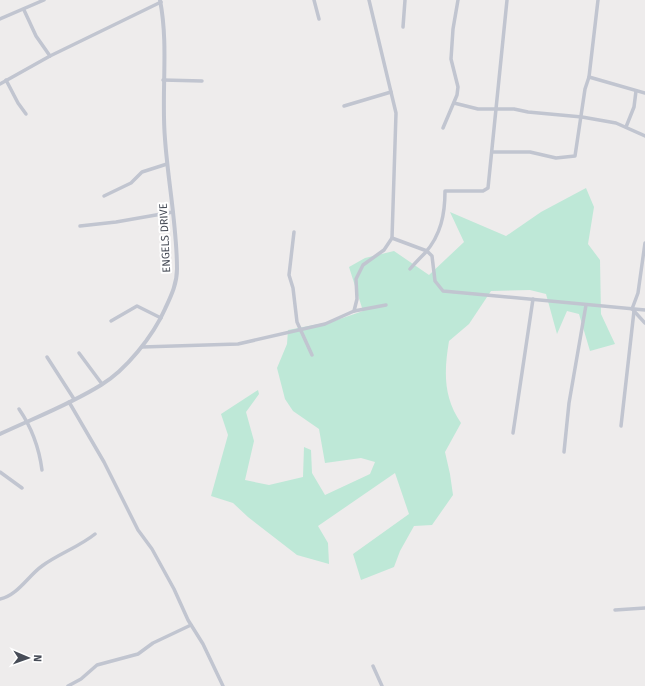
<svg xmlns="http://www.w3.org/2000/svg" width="645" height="686" viewBox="0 0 645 686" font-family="'Fira Sans',sans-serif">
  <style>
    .green { fill: #bee8d7 }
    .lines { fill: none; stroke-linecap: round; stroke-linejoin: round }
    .minor { stroke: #c1c5d0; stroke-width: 3.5 }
    .tertiary { stroke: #c1c5d0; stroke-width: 4 }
    .labels { text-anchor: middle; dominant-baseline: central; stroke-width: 4; stroke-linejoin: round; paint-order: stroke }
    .street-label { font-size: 11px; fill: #474c57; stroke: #fff }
  </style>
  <rect width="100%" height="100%" fill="#eeecec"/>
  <path class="green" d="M 586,188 L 594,207 L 588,244 L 600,260 L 601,314 L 615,344 L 590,351 L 579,314 L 567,311 L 557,334 L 546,294 L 530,290 L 491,291 L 469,324 L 449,341 C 444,371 443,397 461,423 L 445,452 L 450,474 L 453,495 L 432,525 L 414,526 L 400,551 L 394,567 L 361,580 L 353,554 L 409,514 L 395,473 L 318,526 L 328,543 L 329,564 L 297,555 L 248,517 L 233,503 L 211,496 L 228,435 L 221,414 L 258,390 L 259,394 L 246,412 L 254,441 L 245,480 L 269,485 L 303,477 L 304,447 L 311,450 L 312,473 L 325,495 L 370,474 L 375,462 L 361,458 L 325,463 L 319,429 L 293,411 L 285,399 L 277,368 L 287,344 L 288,330 L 334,321 L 363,311 L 349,267 L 365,258 L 394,251 L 429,275 L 464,242 L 450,212 L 506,236 L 541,212 Z"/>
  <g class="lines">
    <g class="minor">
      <polyline points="314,0 319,19"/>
      <polyline points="369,0 396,113 392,238 427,251 432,256 435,281 443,291 645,310"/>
      <polyline points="598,0 589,77 645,93"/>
      <polyline points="24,10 36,36 50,56"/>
      <polyline points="0,19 44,0"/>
      <polyline points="403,27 405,0"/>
      <polyline points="6,80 18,103 26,114"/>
      <polyline points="163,80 202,81"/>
      <polyline points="0,84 50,56 161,2"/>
      <polyline points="454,103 478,109 514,109 528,112 582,117 616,123 645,136"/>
      <polyline points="344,106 391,92"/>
      <polyline points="626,127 634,107 636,91"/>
      <polyline points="443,128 457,95 458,87 451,59 453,29 458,0"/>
      <polyline points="493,152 530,152 556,158 575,156 585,89 589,77"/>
      <polyline points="104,196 131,183 142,172 167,164"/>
      <polyline points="80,226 116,222 173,212"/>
      <polyline points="294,232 289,275 293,288 297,322 312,355"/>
      <path d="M 410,269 C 415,263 420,258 425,253 C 441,235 445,214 445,191 L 483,191 L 488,188 L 507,0"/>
      <polyline points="632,309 638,293 645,243"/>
      <polyline points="354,311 386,305"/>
      <polyline points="634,311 645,323"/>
      <polyline points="111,321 137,306 161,318"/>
      <polyline points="142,347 238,344 325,324 354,311 357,299 356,279 363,265 384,250 392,238"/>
      <polyline points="79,353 102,384"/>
      <polyline points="47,357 74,399"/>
      <polyline points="69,402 104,462 138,530 152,549 174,589 188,620 203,644 223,686"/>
      <path d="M 19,409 C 32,428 39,447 42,470"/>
      <polyline points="621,426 634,311"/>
      <polyline points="513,433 533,299"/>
      <polyline points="564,452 569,403 586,305"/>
      <polyline points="0,472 22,488"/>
      <path d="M 0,599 C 18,595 28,576 42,566 C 58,554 79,547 95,534"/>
      <polyline points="615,610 645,608"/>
      <polyline points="373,666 382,686"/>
      <polyline points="68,686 81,679 97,665 138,654 153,643 191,625"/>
    </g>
    <path class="tertiary" d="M 0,434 C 34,418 69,405 101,385 C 126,370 153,336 165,309 C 171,296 177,284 177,269 C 177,226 168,182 165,139 C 161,93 169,46 160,0"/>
  </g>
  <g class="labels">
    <g class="street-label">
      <text transform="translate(165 238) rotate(-93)">ENGELS DRIVE</text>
    </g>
  </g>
  <g transform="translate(28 658) rotate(92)" stroke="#ffffff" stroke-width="3" paint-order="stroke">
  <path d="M0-3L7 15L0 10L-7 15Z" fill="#474c57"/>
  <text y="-6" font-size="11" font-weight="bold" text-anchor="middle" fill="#474c57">N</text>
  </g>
</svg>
